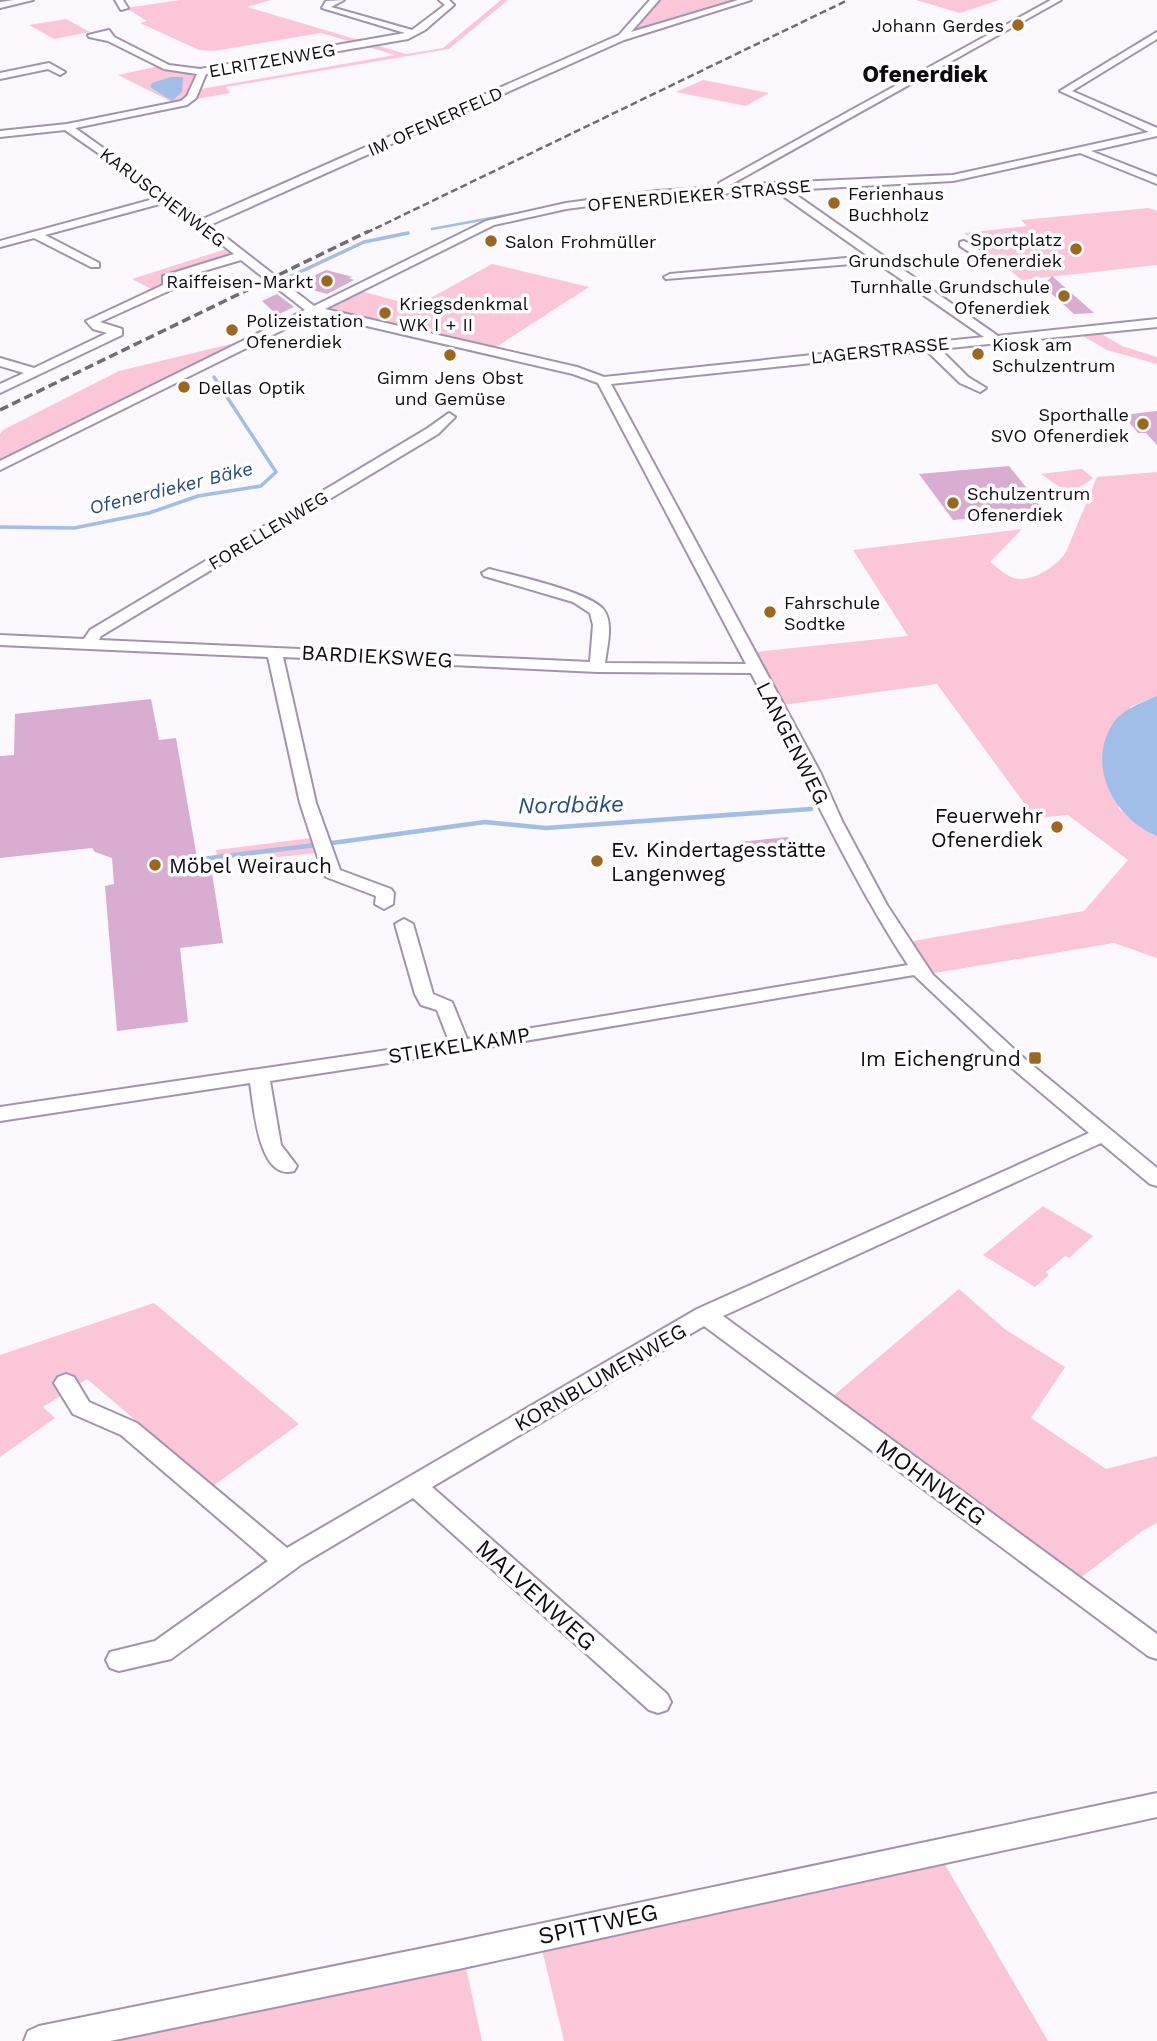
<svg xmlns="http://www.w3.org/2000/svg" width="1157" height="2041" viewBox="0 0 1157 2041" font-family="'Work Sans',sans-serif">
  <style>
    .green { fill: #fbc6d7 }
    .water { fill: #a1bee9 }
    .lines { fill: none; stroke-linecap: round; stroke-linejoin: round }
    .stream-far2 { stroke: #a1bee9; stroke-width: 2.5 }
    .stream-far1 { stroke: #a1bee9; stroke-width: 3.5 }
    .stream { stroke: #a1bee9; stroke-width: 4.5 }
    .building { fill: #d9add1 }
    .minor-casing { stroke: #a393b2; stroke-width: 4 }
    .minor { fill: #fff; fill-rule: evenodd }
    .rail-far1 { stroke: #706c74; stroke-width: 2.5; stroke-dasharray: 7 3.5; stroke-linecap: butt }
    .rail { stroke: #706c74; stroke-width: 3.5; stroke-dasharray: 9 4.5; stroke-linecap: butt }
    .poi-dot { fill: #9b681e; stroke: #fff; stroke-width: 2.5 }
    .labels { text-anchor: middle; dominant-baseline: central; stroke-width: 7; stroke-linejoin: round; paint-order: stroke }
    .far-poi-label { font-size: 18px; fill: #0e0913; stroke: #fff; text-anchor: start }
    .far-street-label { font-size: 18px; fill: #0e0913; stroke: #fff }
    .far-water-label { font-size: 19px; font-style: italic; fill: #294d83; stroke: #fff }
    .street-label { font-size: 21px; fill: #0e0913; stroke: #fff }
    .poi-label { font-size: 21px; fill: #0e0913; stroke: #fff; text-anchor: end }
    .far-district-label { font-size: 23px; font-weight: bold; fill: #0e0913; stroke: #fff }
    .water-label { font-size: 23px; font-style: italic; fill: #294d83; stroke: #fff }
    .near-street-label { font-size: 24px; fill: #0e0913; stroke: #fff }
  </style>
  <rect width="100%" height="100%" fill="#fbf8fe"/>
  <g class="green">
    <polygon points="180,0 271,0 247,7 406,54 443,48 501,0 508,0 449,49 226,87 230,93 186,101 195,90 395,55 321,33 214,51 199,50 140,23 147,21 126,8"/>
    <polygon points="655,0 747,0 622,37"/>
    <polygon points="916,0 999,0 960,13"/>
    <polygon points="66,19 90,32 54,39 29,25"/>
    <polygon points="159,66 198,75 191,95 174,103 118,75"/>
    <polygon points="703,80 769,93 746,106 676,92"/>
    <polygon points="1149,208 1157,211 1157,265 1022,280 964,233 1027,226 1021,220"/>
    <polygon points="226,249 234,255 168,278 169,287 157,292 132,279"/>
    <polygon points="492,264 589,287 490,351 312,310 353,289 416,306"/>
    <polygon points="1100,333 1122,346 1157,357 1157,364 1107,350 1081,335"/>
    <polygon points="239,342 0,466 0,434 3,430 119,371"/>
    <path d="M 1082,469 L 1093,478 C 1069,497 1064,490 1041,474 Z"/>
    <path d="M 1157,472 L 1157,696 L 1130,707 L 1119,809 L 1157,836 L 1157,958 L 1114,943 L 923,975 L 902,943 L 1084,911 L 1128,860 L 1068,815 L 1035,818 L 937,684 L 783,705 L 756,652 L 908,636 L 853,550 L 1022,529 L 990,562 C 997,567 1006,576 1014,578 C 1032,583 1057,566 1066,552 L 1097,477 Z"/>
    <polygon points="319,837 325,852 270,858 267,851 217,857 216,850"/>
    <polygon points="1043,1206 1093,1236 1069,1258 1065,1256 1046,1272 1049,1275 1035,1287 983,1255"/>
    <polygon points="959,1289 1006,1330 1065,1367 1031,1418 1106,1469 1157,1456 1157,1523 1142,1531 1071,1585 825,1403"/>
    <polygon points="154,1303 299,1424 213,1486 87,1379 43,1407 55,1418 0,1457 0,1355"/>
    <polygon points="937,1851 1048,2041 564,2041 539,1937"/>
    <polygon points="463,1954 482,2041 52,2041"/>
  </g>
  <g class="water">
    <polygon points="171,77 183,77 182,92 172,101 150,87 152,83"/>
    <path d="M 1157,696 L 1157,836 C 1115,819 1086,767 1112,725 C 1122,709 1141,703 1157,696 Z"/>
  </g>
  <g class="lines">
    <polyline class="stream-far2" points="432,229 535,210"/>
    <g class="stream-far1">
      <polyline points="285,279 364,242 408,233"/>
      <polyline points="0,527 74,528 149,513 198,496 261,486 276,472 214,377"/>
    </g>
    <g class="stream">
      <polyline points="332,843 485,822 546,828 811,809"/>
      <polyline points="202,859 316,845"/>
    </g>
  </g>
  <g class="building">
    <polygon points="326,270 353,277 349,278 354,280 327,294 295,285"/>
    <polygon points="1052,276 1094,313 1074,314 1043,286"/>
    <polygon points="277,294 294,307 277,315 262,301"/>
    <polygon points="1157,411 1157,445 1146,433 1138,433 1123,415"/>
    <polygon points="1009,466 1045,511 953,520 919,474"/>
    <polygon points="151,699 159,740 176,738 200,875 212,873 223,943 180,948 188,1022 117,1031 105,886 114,884 112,858 95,852 92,848 0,858 0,756 14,755 15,714"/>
    <polygon points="788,837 795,853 745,858 738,842"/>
  </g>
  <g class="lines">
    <g class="minor-casing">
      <g id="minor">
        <polygon points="14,0 33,0 0,8 0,2"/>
        <polygon points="115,0 123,0 128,8 121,10"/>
        <path d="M 344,0 L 331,7 L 412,30 L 445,5 L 439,0 L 449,0 L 454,5 L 425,30 L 408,39 L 206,74 L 196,98 L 187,105 L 75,128 L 203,219 L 619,35 L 650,0 L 659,0 L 631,32 L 738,0 L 751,0 L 624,40 L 210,225 L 314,306 L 486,221 L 566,203 L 657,191 L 720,187 L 719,183 L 1051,0 L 1061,0 L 730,185 L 953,175 L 1149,132 L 1060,91 L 1157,32 L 1157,39 L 1072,91 L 1157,128 L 1157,136 L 1091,151 L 1157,177 L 1157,184 L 1080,153 L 953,181 L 789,190 L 998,336 L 1157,319 L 1157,327 L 940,349 L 968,377 L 986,388 L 980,392 L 960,383 L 927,351 L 611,384 L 821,774 L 842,821 L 887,905 L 933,975 L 1026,1060 L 1157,1168 L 1157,1186 L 1150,1184 L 1101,1143 L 723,1316 L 1157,1634 L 1157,1659 L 1148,1656 L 704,1326 L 432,1487 L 667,1694 L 671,1702 L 667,1710 L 658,1713 L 649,1710 L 413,1498 L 302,1564 L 171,1659 L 119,1671 L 110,1668 L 106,1660 L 110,1652 L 155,1641 L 268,1561 L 121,1435 L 73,1414 L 54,1383 L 58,1377 L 66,1374 L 74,1377 L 89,1402 L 137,1423 L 287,1548 L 697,1309 L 1089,1133 L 1012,1068 L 914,975 L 460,1052 L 270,1081 L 281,1145 L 297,1166 L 294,1171 C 258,1181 254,1106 250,1083 L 0,1121 L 0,1107 L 449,1041 L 437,1010 L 421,1005 L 415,994 L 395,924 L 404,919 L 413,924 L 433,994 L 452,1002 L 467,1039 L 908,965 C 847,872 803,771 751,673 L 597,672 L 283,657 L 316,803 L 340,870 L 391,889 L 394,893 L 393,904 L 384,909 L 375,904 L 376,896 L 326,877 L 323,873 L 300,803 L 268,657 L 0,645 L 0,635 L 84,639 L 90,630 L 428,428 L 449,413 L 455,417 L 438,434 L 101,636 L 99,640 L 590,662 L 593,625 L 590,613 L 573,602 L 484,576 L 482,573 L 489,569 C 513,575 589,592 603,609 C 614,622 607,647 605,663 L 746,664 L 598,383 L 573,374 L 315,314 L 0,470 L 0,461 L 305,310 L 241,260 L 173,280 L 173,289 L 100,322 L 122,329 L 122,335 L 0,393 L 0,384 L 24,373 L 0,366 L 0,358 L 34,368 L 107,333 L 93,329 L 86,321 L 163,285 L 163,276 L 234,254 L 167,202 L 45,235 L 99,263 L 99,267 L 91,267 L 34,238 L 0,247 L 0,241 L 161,197 L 65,130 L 0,137 L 0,131 L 67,124 L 181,101 L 187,96 L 197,74 L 164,69 L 108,41 L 89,37 L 88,35 L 109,30 L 114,37 L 169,65 L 200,69 L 405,33 L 322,8 L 326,1 ZM 776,191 L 868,256 L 670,274 L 664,277 L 666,279 L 876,262 L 984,337 L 604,377 L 577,367 L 325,309 L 494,225 L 566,209 L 657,197 Z"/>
        <polygon points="49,63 65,72 60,75 48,69 0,79 0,73"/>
        <polygon points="964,241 988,255 988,259 980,259 960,246 960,242"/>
        <polygon points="1157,1793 1157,1817 463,1968 110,2041 24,2041 28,2031 39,2026 463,1940"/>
      </g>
    </g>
    <use href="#minor" class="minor"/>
    <polyline class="rail-far1" points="366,233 848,0"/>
    <polyline class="rail" points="0,410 369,231"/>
  </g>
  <g class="poi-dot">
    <circle cx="1018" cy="25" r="7"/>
    <circle cx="834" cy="203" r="7"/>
    <circle cx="491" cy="241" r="7"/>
    <circle cx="1076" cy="249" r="7"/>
    <circle cx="327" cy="281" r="7"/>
    <circle cx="1064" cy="296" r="7"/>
    <circle cx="385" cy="313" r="7"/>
    <circle cx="232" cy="330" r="7"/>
    <circle cx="978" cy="354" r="7"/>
    <circle cx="450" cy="355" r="7"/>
    <circle cx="184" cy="387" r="7"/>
    <circle cx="1143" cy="424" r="7"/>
    <circle cx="953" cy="503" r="7"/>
    <circle cx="770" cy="612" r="7"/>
    <circle cx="1057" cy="827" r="7"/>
    <circle cx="597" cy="861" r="7"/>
    <circle cx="155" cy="865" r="7"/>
    <rect x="1028" y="1051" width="14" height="14" rx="3.5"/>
  </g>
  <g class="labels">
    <g class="far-poi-label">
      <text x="1004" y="25" text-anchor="end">Johann Gerdes</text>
      <text x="848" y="193">Ferienhaus<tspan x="848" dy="21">Buchholz</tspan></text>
      <text x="1062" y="239" text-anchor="end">Sportplatz<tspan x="1062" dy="21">Grundschule Ofenerdiek</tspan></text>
      <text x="505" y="241">Salon Frohmüller</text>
      <text x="313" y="281" text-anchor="end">Raiffeisen-Markt</text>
      <text x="1050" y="286" text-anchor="end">Turnhalle Grundschule<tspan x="1050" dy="21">Ofenerdiek</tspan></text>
      <text x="399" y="303">Kriegsdenkmal<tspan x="399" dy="21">WK I + II</tspan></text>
      <text x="246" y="320">Polizeistation<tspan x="246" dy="21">Ofenerdiek</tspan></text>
      <text x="992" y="344">Kiosk am<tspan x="992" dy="21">Schulzentrum</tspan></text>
      <text x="450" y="377" text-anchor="middle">Gimm Jens Obst<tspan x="450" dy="21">und Gemüse</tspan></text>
      <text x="198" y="387">Dellas Optik</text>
      <text x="1129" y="414" text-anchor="end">Sporthalle<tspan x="1129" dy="21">SVO Ofenerdiek</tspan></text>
      <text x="967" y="493">Schulzentrum<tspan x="967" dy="21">Ofenerdiek</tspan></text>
      <text x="784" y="602">Fahrschule<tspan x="784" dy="21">Sodtke</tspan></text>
    </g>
    <g class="far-street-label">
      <text transform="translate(272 60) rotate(-10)">ELRITZENWEG</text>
      <text transform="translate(435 121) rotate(-24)">IM OFENERFELD</text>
      <text transform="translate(699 195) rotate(-5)">OFENERDIEKER STRASSE</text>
      <text transform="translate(163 197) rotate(37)">KARUSCHENWEG</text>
      <text transform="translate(880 350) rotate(-6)">LAGERSTRASSE</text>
      <text transform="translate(268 530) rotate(-31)">FORELLENWEG</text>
    </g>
    <g class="far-water-label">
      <text transform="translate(171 488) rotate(-14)">Ofenerdieker Bäke</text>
    </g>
    <g class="street-label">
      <text transform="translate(377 656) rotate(3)">BARDIEKSWEG</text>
      <text transform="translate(793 743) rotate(63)">LANGENWEG</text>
      <text transform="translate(459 1045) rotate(-9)">STIEKELKAMP</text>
      <text transform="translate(600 1377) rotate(-30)">KORNBLUMENWEG</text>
    </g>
    <g class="poi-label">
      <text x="1043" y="815">Feuerwehr<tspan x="1043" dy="24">Ofenerdiek</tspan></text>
      <text x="611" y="849" text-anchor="start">Ev. Kindertagesstätte<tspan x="611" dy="24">Langenweg</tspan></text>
      <text x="169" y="865" text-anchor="start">Möbel Weirauch</text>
      <text x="1021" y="1058">Im Eichengrund</text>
    </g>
    <g class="far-district-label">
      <text x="925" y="74">Ofenerdiek</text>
    </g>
    <g class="water-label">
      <text transform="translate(571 805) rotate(-1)">Nordbäke</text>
    </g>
    <g class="near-street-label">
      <text transform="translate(931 1482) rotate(36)">MOHNWEG</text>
      <text transform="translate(536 1595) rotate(42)">MALVENWEG</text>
      <text transform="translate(598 1924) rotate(-12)">SPITTWEG</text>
    </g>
  </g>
</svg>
